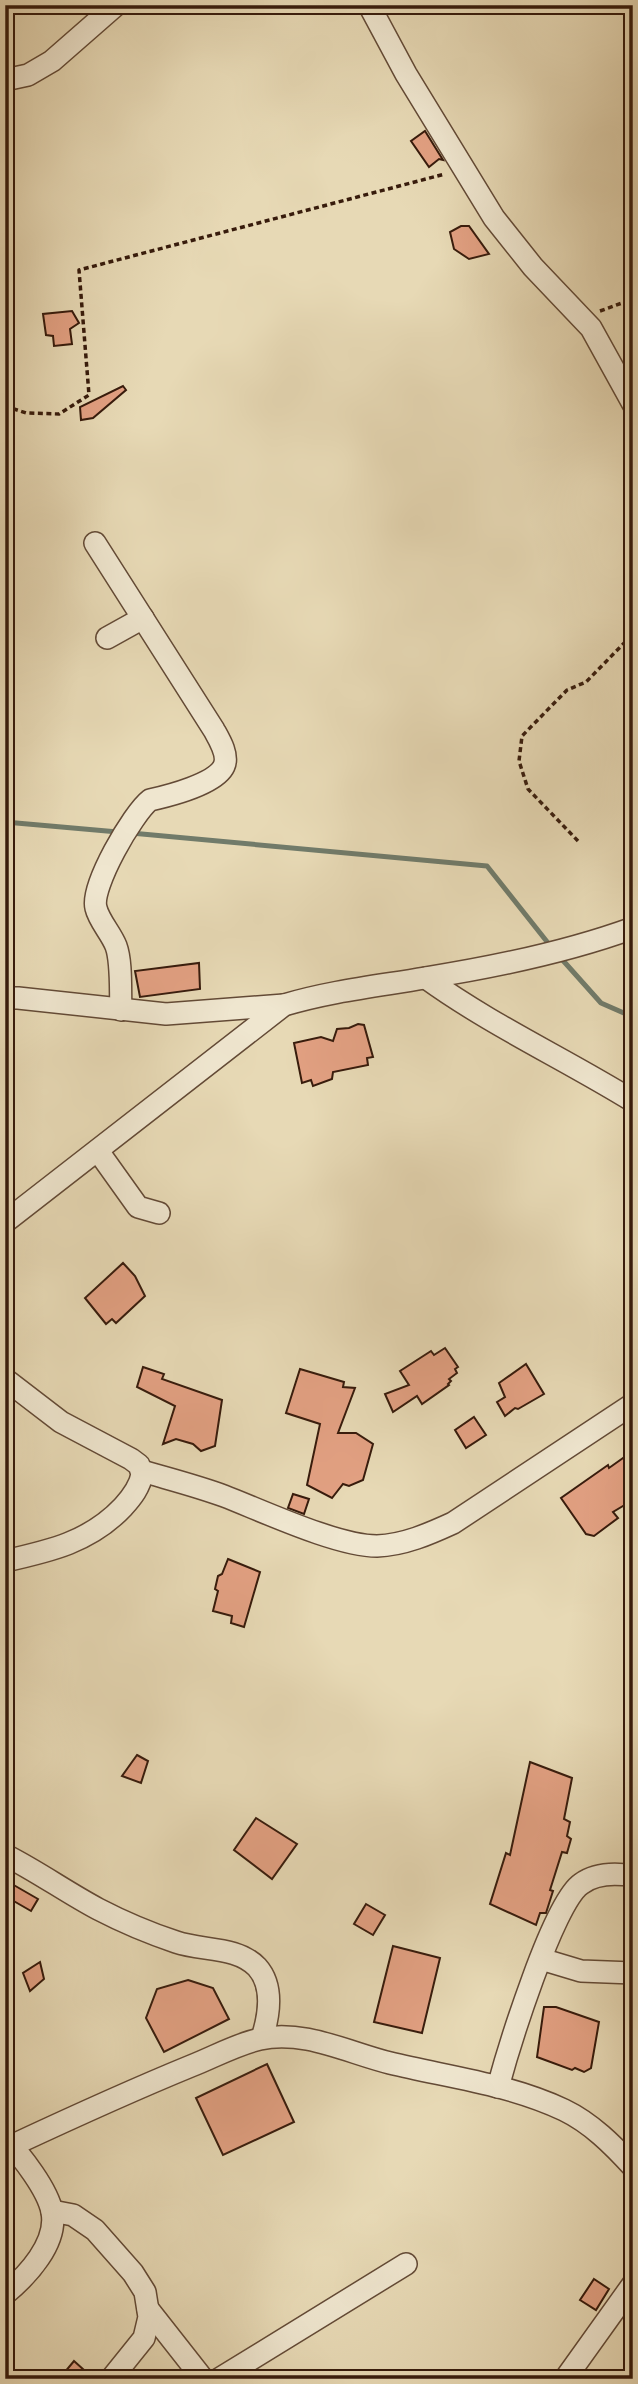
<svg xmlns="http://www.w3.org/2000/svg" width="638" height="2384" viewBox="0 0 638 2384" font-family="'Libre Caslon Text',serif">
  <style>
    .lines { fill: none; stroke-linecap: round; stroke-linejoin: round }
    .stream { stroke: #717b6a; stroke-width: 5 }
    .building { fill: #e3a183; stroke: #371b0c; stroke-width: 2 }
    .minor-casing { stroke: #634a36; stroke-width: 24 }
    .path { stroke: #371b0c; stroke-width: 3.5; stroke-dasharray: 5 3.5; stroke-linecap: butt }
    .minor { stroke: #efe6cf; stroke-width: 21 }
  </style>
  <rect width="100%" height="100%" fill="#e7d9b5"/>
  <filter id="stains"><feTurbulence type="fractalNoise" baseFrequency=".00286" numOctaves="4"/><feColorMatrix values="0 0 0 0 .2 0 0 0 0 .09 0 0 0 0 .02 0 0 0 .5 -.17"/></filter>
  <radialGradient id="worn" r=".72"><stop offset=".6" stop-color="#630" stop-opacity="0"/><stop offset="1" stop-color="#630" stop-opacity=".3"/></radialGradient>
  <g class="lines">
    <g class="stream">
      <polyline points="5,822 118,832"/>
      <polyline points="131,833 487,866 552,948"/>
      <polyline points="559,956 601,1003 633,1017"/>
    </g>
  </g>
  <g class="building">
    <polygon points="425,131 443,160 439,159 429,167 411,141"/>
    <polygon points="461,226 469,226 489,254 469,259 454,249 450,232"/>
    <polygon points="72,311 79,323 70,329 72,344 54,346 53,336 46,335 43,314"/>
    <polygon points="123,386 126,390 93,418 81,420 80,407"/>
    <polygon points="199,963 200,989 140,997 135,971"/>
    <polygon points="358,1024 364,1025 373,1057 367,1058 368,1065 333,1072 332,1079 313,1086 311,1080 302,1083 294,1043 321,1037 333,1041 337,1029 349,1028"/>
    <polygon points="123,1263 135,1276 145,1296 116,1323 112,1319 106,1324 85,1298"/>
    <polygon points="445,1348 458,1367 455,1369 457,1373 449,1379 451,1381 448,1384 449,1385 422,1404 417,1396 393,1412 385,1394 409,1385 400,1371 431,1351 434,1355"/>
    <polygon points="526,1364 544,1394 518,1409 515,1408 505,1416 497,1402 505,1397 499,1383"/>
    <polygon points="143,1367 164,1374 162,1379 222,1400 215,1446 201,1451 193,1444 176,1439 163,1444 175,1406 137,1387"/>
    <polygon points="300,1369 344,1382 343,1387 355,1388 338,1433 356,1433 373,1444 363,1480 349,1486 343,1484 332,1498 307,1485 320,1424 286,1413"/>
    <polygon points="474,1417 486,1435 466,1448 455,1430"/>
    <polygon points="633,1451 633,1500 613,1512 618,1518 594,1536 586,1534 561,1498 608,1465 609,1468"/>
    <polygon points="293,1494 309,1499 304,1514 288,1508"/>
    <polygon points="228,1559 260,1572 244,1627 231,1623 232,1616 213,1611 218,1591 215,1589 218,1576 222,1574"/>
    <polygon points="137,1755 148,1761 141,1783 122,1776"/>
    <polygon points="530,1762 572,1778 564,1819 570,1822 567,1836 571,1839 567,1853 562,1852 550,1890 553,1891 546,1913 540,1913 536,1925 490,1904 506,1853 510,1855"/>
    <polygon points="256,1818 297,1844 272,1879 234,1850"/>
    <polygon points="5,1880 38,1899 31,1911 5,1896"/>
    <polygon points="366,1904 385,1915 373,1935 354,1924"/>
    <polygon points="393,1946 440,1958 422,2033 374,2022"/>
    <polygon points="40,1962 44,1979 30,1991 23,1973"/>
    <polygon points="188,1980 213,1988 229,2019 164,2052 146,2018 157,1989"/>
    <polygon points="544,2007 556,2007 599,2022 591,2068 584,2072 575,2068 572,2070 537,2057"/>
    <polygon points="267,2064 294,2122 223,2155 196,2098"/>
    <polygon points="594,2279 609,2289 596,2310 580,2300"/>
    <polygon points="74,2361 94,2379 59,2379"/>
  </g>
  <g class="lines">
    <g class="minor-casing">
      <g id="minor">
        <polyline points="369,5 406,74 494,218 533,267 591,328 633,404"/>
        <polyline points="5,80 28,75 52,61 116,5"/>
        <path d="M 95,543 L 214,730 C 219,739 229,755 224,766 C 216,784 168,796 150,800 C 133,813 90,887 96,908 C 99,921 111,933 116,946 C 122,962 120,992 121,1010"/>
        <polyline points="107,638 143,618"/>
        <path d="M 426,978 C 491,1025 565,1059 633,1101"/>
        <polyline points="5,998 18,998 166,1014 284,1005"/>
        <polyline points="98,1151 138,1207 159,1213"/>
        <path d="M 5,1222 L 284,1005 C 331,991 378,986 425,978 C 495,967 567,952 633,928"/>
        <path d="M 5,1379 L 61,1422 L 131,1459 L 139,1465 L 142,1474 C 140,1487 132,1497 123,1507 C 90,1542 50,1551 5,1561"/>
        <path d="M 142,1471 C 169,1479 197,1486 224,1496 C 263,1511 337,1546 377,1546 C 404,1545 429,1534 453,1523 L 633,1404"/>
        <path d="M 5,1855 C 37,1871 66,1892 98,1909 C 123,1922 149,1933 176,1942 C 202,1951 237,1946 257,1967 C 274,1986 269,2016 262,2038"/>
        <polyline points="541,1959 581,1971 633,1973"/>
        <path d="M 498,2087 C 508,2050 553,1903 581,1884 C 596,1873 615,1873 633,1876"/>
        <path d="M 5,2139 C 21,2155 48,2190 52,2212 C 58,2243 27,2276 5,2294"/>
        <path d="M 11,2146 C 71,2118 130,2091 191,2066 C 214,2057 237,2044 260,2039 C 303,2029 349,2053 390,2063 C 448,2077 509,2084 564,2110 C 591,2123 613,2145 633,2167"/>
        <polyline points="52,2211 73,2215 95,2230 133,2273 145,2292 149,2317 144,2338 111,2379"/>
        <polyline points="148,2309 203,2379"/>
        <polyline points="219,2379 406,2264"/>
        <polyline points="565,2379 633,2284"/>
      </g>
    </g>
    <g class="path">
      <polyline points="600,311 633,299"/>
      <polyline points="5,406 26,413 59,414 89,395 79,270 445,174"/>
      <polyline points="578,841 528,789 519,761 522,736 567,690 586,682 633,634"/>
    </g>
    <use href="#minor" class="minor"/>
  </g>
  <rect width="638" height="2384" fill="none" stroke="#e7d9b5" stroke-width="28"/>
  <rect x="7" y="7" width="624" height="2370" fill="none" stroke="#371b0c" stroke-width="3.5"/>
  <rect x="14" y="14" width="610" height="2356" fill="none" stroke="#371b0c" stroke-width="2"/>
  <rect width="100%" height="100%" filter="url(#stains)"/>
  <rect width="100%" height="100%" fill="url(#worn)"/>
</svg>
